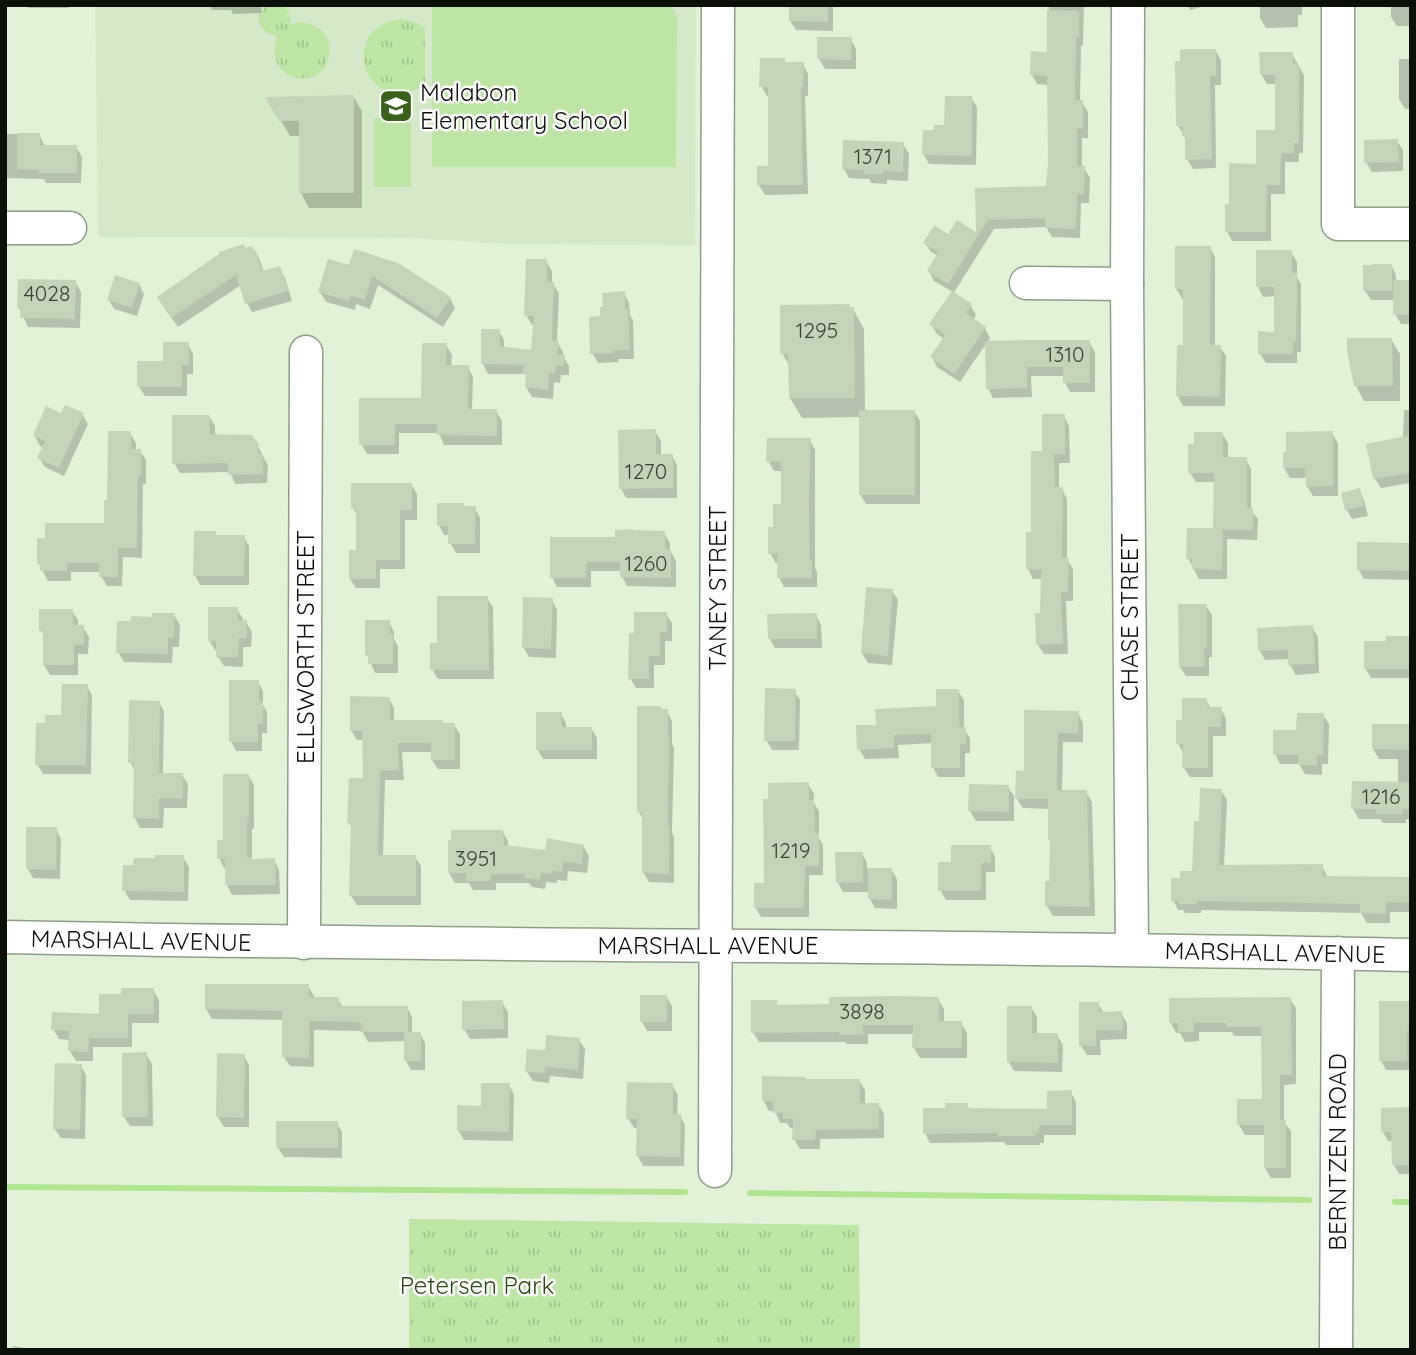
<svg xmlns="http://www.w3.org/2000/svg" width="1416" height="1355" viewBox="0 0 1416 1355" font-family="Quicksand,sans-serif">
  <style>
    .built { fill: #d4e9c9 }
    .green { fill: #bee5a6 }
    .park { fill: url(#park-tufts) }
    .shadow { fill: #0003 }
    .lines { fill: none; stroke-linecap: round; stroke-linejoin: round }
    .stream { stroke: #b1e491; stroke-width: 6 }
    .building { fill: #c4d4bb }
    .minor-casing { stroke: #909e87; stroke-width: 35 }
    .minor { stroke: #fff; stroke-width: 32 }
    .labels { text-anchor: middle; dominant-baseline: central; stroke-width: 5; stroke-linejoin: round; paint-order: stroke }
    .number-label { font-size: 21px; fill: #394135 }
    .poi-label { font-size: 24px; fill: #0b1008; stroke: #fff; text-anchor: start }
    .street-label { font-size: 24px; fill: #0b1008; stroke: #fff }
    .park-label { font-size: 24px; fill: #2b4b13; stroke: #fff }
  </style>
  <defs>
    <pattern id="park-tufts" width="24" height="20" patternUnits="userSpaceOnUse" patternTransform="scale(1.75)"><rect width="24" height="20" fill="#bee5a6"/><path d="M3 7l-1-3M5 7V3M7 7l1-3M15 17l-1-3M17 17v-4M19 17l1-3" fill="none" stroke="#a2c38d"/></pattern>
  </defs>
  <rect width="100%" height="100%" fill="#e2f2d9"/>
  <polygon class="built" points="95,5 696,5 695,245 510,244 407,238 98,237"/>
  <g class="green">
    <polygon points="432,5 671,5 677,16 676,167 432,167"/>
    <rect x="374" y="118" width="37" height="69"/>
  </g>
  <g class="park">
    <path d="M 282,5 C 289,10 291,16 290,24 C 302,21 311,22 321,30 C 328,37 331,45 329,55 C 324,92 262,85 277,36 C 255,33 253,9 270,5 C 274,4 278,5 282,5 Z"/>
    <path d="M 403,19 L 415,22 L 425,28 L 425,85 C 366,122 333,25 403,19 Z"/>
    <polygon points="409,1219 859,1225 860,1350 409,1350"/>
  </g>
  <g class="shadow">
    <polygon points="26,5 69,5 69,8 28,8"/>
    <polygon points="209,5 261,5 261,13 233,14 231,10 212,10"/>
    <polygon points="790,5 833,5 833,31 796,30 790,21"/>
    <polygon points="1049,5 1084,5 1083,46 1081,46 1080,102 1082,102 1088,112 1088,138 1082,138 1082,168 1084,168 1090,178 1089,203 1081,203 1080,238 1052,237 1046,227 994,229 953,294 970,305 976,315 973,320 985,328 990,338 960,382 937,367 932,357 944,339 937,334 931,324 953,292 934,281 929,271 938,256 931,252 925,243 949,236 978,235 977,190 1048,187 1049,166 1049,85 1037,84 1032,75 1048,54"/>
    <polygon points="1188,5 1208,5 1190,10"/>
    <polygon points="1260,5 1302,5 1302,15 1298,15 1298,27 1266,28 1260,18"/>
    <polygon points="1391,5 1411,5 1411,26 1397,26 1391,17"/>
    <polygon points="851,39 856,49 856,69 825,69 819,59"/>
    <polygon points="1215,50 1221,60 1221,85 1215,85 1216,168 1193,169 1187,159 1187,142 1178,125"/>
    <polygon points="1292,54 1304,75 1303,153 1299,153 1299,162 1285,162 1285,194 1271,194 1271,241 1232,241 1227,231 1231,206 1258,165 1276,132 1276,84 1267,84 1261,74"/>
    <polygon points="1399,59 1411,59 1411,109 1405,109 1399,99"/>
    <polygon points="784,60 786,64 803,64 808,74 808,96 805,96 808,194 765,195 759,185 770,168 770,96 767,96 761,86"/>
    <polygon points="353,96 362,111 362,208 309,208 301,193 300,136 290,136 268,98"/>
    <polygon points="971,98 977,107 976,165 929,164 924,155 936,132 946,127"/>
    <polygon points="5,134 39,134 45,147 76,147 82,157 81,183 46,183 44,179 7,178 7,184 5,184"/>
    <polygon points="1397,141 1403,150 1403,171 1372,172 1366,162"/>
    <polygon points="903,144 909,154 908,181 887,180 887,184 871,183 869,179 849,178 844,169"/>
    <polygon points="1210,247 1215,257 1215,347 1220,347 1226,356 1225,406 1183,406 1178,396 1178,346 1185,346 1185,298 1182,298 1176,289"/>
    <polygon points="245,250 255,251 260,260 264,273 279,268 285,278 292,301 252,312 247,303 241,285 178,327 164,307 221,255"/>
    <polygon points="1291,252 1297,262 1297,277 1301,284 1301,352 1297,352 1297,363 1266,363 1260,354 1276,334 1276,296 1263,297 1258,287"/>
    <polygon points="329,261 450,298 455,308 443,327 378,285 370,309 356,304 355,310 326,302 320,292"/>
    <polygon points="546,261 552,271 552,283 559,293 557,342 563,352 563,356 569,366 569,375 561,375 560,383 554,382 553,399 532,397 526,387 527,377 526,374 488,374 483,364 499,331 504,340 504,349 532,352 535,325 532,325 526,315"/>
    <polygon points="1391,265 1396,275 1396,282 1411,282 1411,324 1401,324 1395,314 1395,300 1371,300 1365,291"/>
    <polygon points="75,282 81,292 80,328 28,327 19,308"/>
    <polygon points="139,284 144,294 137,316 114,309 109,300"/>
    <polygon points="624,293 629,303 630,315 633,320 634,359 618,359 619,362 598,363 592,353 602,318"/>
    <polygon points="851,309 853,309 864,329 865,411 914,411 920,421 920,504 866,504 860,494 860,417 802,418 790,398 790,367 782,353"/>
    <polygon points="1391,339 1400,354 1400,401 1364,401 1356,386"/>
    <polygon points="987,342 1089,342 1095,352 1095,392 1070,392 1065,383 1064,376 1031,376 1032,397 993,398 988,388"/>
    <polygon points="188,344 193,354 193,374 187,374 187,396 145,396 139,387 164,362"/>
    <polygon points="446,345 452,355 451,367 468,367 473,377 472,411 496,411 502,421 502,445 444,445 439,433 399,433 399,454 367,454 361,444 423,400"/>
    <polygon points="1404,410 1411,410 1411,483 1381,488 1375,479 1368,445 1403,439"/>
    <polygon points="82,414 88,424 64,476 45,467 39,458 44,447 40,446 35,436"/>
    <polygon points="209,416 215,426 215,436 257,444 268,466 267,483 235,484 230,472 180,473 174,463"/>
    <polygon points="1064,416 1069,426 1070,463 1059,463 1059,489 1062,489 1067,499 1067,559 1073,569 1073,601 1066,601 1068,654 1044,654 1038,645 1041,614 1042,579 1033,579 1028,569 1044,453"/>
    <polygon points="655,431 661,441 661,456 672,456 677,465 677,498 626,498 621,488"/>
    <polygon points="130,433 136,443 136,451 140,451 146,460 146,484 143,484 142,558 123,557 122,586 107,586 101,576 101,572 71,572 71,581 48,581 38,562 106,525 109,502"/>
    <polygon points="1332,433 1338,443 1338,496 1313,496 1307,486 1307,478 1290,478 1284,468"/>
    <polygon points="1222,434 1228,443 1228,459 1246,459 1251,469 1251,510 1258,519 1257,540 1227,539 1227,579 1199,579 1188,558 1215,530 1215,482 1196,482 1190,473"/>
    <polygon points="810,440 815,450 815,568 817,572 817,587 784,587 779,577 779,563 776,563 770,553 775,529 782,506 783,471 774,471 768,461"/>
    <polygon points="411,484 417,494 417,520 405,520 405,569 380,569 380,588 356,588 350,579 357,552 357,516 353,508"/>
    <polygon points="1359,490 1364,500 1368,516 1352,519 1347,510 1343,494"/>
    <polygon points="465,508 475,508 480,518 480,553 456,553 450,543 450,535 444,535 439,525"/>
    <polygon points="215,533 217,536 244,537 249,546 249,585 200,585 195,575"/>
    <polygon points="664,533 670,543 670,550 676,561 676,587 627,586 622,576 622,571 591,571 591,587 557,587 552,577 617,539"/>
    <polygon points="1411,545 1411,580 1364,579 1359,570"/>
    <polygon points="892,591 898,600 892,665 868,663 862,653"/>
    <polygon points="487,598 493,607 494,679 438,679 432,669"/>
    <polygon points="552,600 557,610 556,658 529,657 524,648"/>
    <polygon points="1206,606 1212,615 1212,657 1209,657 1209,676 1186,676 1180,667"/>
    <polygon points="237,609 243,619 243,622 246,622 252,632 251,647 243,647 243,667 224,666 218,657 218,650 215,650 209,640"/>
    <polygon points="72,611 78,620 78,627 83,627 89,637 88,654 78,654 78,675 50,675 44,665 45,637 41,631"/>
    <polygon points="666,614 672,623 672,641 665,641 665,665 654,665 654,688 636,688 630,678 636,634"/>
    <polygon points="174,615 180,625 179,647 173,647 172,663 124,662 118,652 154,618"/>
    <polygon points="816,615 821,625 822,648 775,648 769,638"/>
    <polygon points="389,622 394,632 394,639 398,646 398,673 375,673 367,655"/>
    <polygon points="1312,627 1318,637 1319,673 1296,675 1290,665 1290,659 1265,660 1260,651"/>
    <polygon points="1411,638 1411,678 1371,678 1365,668 1388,643"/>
    <polygon points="258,682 263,691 263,705 267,712 267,733 262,733 262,751 236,751 231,741"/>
    <polygon points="87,686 92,696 91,774 43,774 37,764 47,725 63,717"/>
    <polygon points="794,691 800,700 799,750 772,750 766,740"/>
    <polygon points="958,691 964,700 964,729 970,738 970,753 965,753 965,777 938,777 933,767 933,743 898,745 899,758 865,759 859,749 878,726 938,708"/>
    <polygon points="389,698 394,708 394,722 454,725 460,734 460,769 438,769 432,760 432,752 402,752 404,780 385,780 383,857 415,857 421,866 421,905 357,905 351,896 353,828 349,823 365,780 364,740 357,740 351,730"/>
    <polygon points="1206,700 1211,709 1221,709 1226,719 1226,736 1213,736 1213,777 1190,777 1184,768 1183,753 1178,743 1184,722"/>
    <polygon points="159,702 164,712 163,774 182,775 188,784 187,808 164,808 163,828 140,828 135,818 136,772 130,762"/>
    <polygon points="667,711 672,721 672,744 674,747 672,833 674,837 674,883 649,882 643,872 644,821 639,812"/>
    <polygon points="1026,712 1078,713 1083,723 1083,742 1063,742 1062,792 1086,792 1092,802 1095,916 1053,916 1047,906 1051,882 1050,809 1023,808 1017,799 1025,772"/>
    <polygon points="561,714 566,723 566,728 591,728 597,738 597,759 543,759 537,749"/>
    <polygon points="1323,715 1329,724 1328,764 1322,764 1322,775 1305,774 1299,764 1280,764 1275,754 1298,732"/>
    <polygon points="1411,726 1411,819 1406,819 1406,823 1383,823 1380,819 1359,819 1353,809 1398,783 1398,759 1379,759 1373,749"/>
    <polygon points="248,775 254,785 254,829 252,829 252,861 274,860 279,870 280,894 232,895 227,885 227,868 224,868 219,858"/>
    <polygon points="808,784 814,794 814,803 819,811 819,838 823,845 823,875 809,875 809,917 761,917 755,907 766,885 770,800"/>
    <polygon points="1008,787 1014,796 1014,821 976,821 970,811"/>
    <polygon points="1221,790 1227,800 1224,866 1322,866 1328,878 1411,878 1411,912 1390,912 1390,923 1367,923 1361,913 1201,910 1201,913 1185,913 1183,910 1178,910 1173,900 1181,879 1193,873 1200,823"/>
    <polygon points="56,829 61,839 60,879 33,878 28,869"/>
    <polygon points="502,831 508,841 508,847 547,852 583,846 589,856 587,873 568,871 567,881 557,880 557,883 546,882 545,889 532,887 529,883 496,883 496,890 473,890 469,883 455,883 449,873"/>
    <polygon points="990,847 995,857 995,872 986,872 986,900 946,900 940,890 953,864"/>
    <polygon points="862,853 867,863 867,869 891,869 897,879 897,909 875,908 870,899 870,892 843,892 838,883"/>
    <polygon points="183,857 189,867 188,901 130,900 124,890"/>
    <polygon points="308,986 314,996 314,999 338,999 343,1008 407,1007 412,1017 412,1033 420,1033 425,1043 425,1070 411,1070 406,1061 406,1041 368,1042 362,1031 314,1030 314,1067 290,1066 284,1057 284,1020 212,1019 206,1009"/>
    <polygon points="153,990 159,1000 159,1023 132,1023 132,1047 93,1047 93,1061 76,1061 70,1051 70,1040 59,1039 53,1029 101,1016 123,996"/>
    <polygon points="666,996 672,1006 672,1031 647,1031 642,1022"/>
    <polygon points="938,999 944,1009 944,1023 961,1023 967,1033 967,1058 920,1058 914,1048 914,1034 868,1034 868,1044 847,1044 845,1042 759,1042 753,1032 776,1002 778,1007"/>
    <polygon points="1290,999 1296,1008 1296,1084 1284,1085 1284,1122 1291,1131 1291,1178 1271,1178 1265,1168 1266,1135 1245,1135 1239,1125 1263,1101 1263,1036 1234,1036 1232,1032 1199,1032 1199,1041 1185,1042 1180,1033 1176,1033 1171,1023 1171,1000"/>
    <polygon points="502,1002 508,1012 508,1038 470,1039 464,1029"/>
    <polygon points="1411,1003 1411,1070 1386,1070 1381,1061"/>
    <polygon points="1098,1004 1104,1013 1121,1013 1127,1023 1127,1039 1100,1040 1101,1055 1087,1055 1081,1046"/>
    <polygon points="1031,1007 1037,1017 1037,1034 1057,1035 1063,1045 1062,1072 1014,1071 1008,1061"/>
    <polygon points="579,1040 585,1049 583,1079 550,1076 549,1083 533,1081 527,1072"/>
    <polygon points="146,1054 152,1064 153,1126 130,1126 124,1117"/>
    <polygon points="244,1056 249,1065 249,1127 224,1127 218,1117"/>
    <polygon points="81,1066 86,1075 85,1139 61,1138 55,1129"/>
    <polygon points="806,1080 859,1080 865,1090 865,1104 878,1104 884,1114 884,1138 820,1139 820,1149 800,1149 794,1139 794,1128 790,1128 787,1123 780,1123 775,1111 769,1111 764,1101"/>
    <polygon points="509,1085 514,1095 513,1141 464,1140 458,1130"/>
    <polygon points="672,1085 678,1095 677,1116 680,1116 685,1125 684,1166 643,1166 638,1156 638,1128 634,1128 628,1118"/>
    <polygon points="1071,1092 1076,1102 1076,1135 1044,1135 1044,1143 1040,1143 1040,1145 1006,1145 1004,1142 930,1143 925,1133 947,1110 967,1105 970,1110 1049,1111"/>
    <polygon points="1411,1109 1411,1174 1399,1174 1394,1165 1393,1141 1388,1141 1383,1132"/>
    <polygon points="337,1123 342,1132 342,1158 284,1157 278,1148"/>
    <polygon points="13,1346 29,1349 29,1350 13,1350"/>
  </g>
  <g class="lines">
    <g class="stream">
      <polyline points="5,1187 685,1192"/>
      <polyline points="750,1193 1309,1200"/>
      <polyline points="1395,1202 1411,1202"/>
    </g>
  </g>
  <g class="building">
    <polygon points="789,5 828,5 828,22 789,21"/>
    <polygon points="1047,10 1079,11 1079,37 1076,37 1075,100 1083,100 1083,129 1077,129 1077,166 1085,166 1084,194 1077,194 1076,229 1045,228 1045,218 988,220 948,284 927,271 938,252 923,243 934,225 948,234 957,220 976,232 975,188 1046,186 1048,165 1047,76 1030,75 1031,51 1047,52"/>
    <polygon points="817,37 852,37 851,60 817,59"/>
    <polygon points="1183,49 1216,49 1216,76 1210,76 1212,159 1185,160 1185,136 1182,136 1182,126 1176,126 1175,61 1180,61 1180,50"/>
    <polygon points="1259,52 1293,52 1293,64 1299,64 1299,143 1294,143 1294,153 1281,153 1280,185 1267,185 1266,232 1225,232 1225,204 1229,204 1229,163 1256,164 1256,130 1275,130 1275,75 1260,75"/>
    <polygon points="760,58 785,58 785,62 804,62 803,87 801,87 803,185 757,185 757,166 768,166 768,87 759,87"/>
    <polygon points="354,95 354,193 299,193 299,121 279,121 265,97"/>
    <polygon points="945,96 972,96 972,156 922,155 923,130 934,130 934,125 944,125"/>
    <polygon points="17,133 40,133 40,145 77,145 77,173 39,173 39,170 17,169"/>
    <polygon points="1398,139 1399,162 1364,163 1364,140"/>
    <polygon points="843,140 904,142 903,172 883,171 883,174 864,174 864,170 842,169"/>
    <polygon points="244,244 245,248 252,246 253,249 255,249 262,271 280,266 288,291 245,304 236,275 171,318 157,297 219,254 219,252"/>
    <polygon points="1175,246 1211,246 1210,345 1221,345 1220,397 1176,396 1177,345 1183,345 1183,289 1175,289"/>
    <polygon points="354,249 398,263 451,297 437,318 372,276 365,300 351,296 349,301 318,292 328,259 349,265"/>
    <polygon points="1256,250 1292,250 1292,273 1297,273 1297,299 1296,342 1293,342 1293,354 1258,354 1258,331 1274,332 1274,287 1256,287"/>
    <polygon points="526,259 547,259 547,281 554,282 552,340 559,341 557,354 565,355 564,366 556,366 555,374 549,373 548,390 525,387 526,373 523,373 524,365 481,364 481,329 500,329 500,346 531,350 534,316 524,316"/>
    <polygon points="1372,264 1392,264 1392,291 1363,291 1363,265 1372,265"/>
    <polygon points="115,275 140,283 132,308 107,300"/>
    <polygon points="18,279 76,280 75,319 20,318 21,308 17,308"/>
    <rect x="1393" y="280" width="18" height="35"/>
    <polygon points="625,291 625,309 628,309 630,350 614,350 614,353 590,354 589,317 600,316 600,307 603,307 602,293"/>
    <polygon points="952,291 972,304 966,313 986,327 954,374 930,357 945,335 929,324"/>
    <polygon points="850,304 850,307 854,307 855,398 789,398 788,354 780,354 780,305"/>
    <polygon points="1347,338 1392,338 1393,386 1354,386 1347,351"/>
    <polygon points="1027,340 1090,340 1090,383 1063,383 1063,367 1027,367 1027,388 986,389 985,341"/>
    <polygon points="163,342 189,342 189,365 182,365 182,387 137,387 137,361 163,361"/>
    <polygon points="422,343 447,343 446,365 469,365 468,409 497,409 497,436 437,435 437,424 395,424 395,445 359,445 359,398 421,398"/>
    <polygon points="65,405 84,413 59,468 37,458 45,441 33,436 46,406 61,413"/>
    <rect x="859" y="410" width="56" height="85"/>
    <polygon points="1042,414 1065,414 1065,454 1054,454 1055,487 1063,487 1062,557 1069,558 1068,592 1061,592 1063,644 1036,645 1035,613 1040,613 1041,570 1026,569 1026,532 1031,532 1031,451 1042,451"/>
    <polygon points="172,415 210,415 210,434 252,435 258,443 258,454 263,454 263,474 228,475 228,463 172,464"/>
    <polygon points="656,429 656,454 673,454 673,488 619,489 618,430"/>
    <polygon points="108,431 131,431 131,449 141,449 141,475 138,475 137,548 118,548 118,577 99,577 99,563 67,563 67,571 40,571 40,563 37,563 37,538 45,538 45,523 104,523 104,500 107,500"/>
    <polygon points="1333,431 1333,486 1306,487 1305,468 1283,468 1283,452 1286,452 1286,432"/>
    <polygon points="1194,432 1223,432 1223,457 1247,457 1247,508 1253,508 1253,530 1223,530 1222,570 1192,569 1192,559 1186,559 1187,528 1213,528 1214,473 1188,473 1188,444 1194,444"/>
    <polygon points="1411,435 1411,473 1373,479 1366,444"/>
    <polygon points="767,438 811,438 809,504 810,560 812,560 812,578 777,578 777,554 768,554 768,527 773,527 773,504 781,504 781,462 766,462"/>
    <polygon points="351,483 412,483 412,510 400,510 400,560 376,560 376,579 349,579 349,550 356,550 356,509 351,509"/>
    <polygon points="1360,488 1364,506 1345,510 1341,493"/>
    <polygon points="437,503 464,503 464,506 476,506 475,544 448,544 448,526 437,526"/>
    <polygon points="633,529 633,530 665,531 665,549 671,550 671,578 620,577 620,562 587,562 586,578 550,578 550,537 615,537 615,530"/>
    <polygon points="194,531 216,531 216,535 245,535 244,576 193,576"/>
    <polygon points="1357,542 1411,543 1411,571 1357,570"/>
    <polygon points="866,587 893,589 888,656 861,653"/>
    <polygon points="437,596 488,596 489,670 430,670 430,643 437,643"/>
    <polygon points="523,597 553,598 551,649 522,648"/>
    <polygon points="1178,604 1207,604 1207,648 1204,648 1205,667 1179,667"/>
    <polygon points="208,607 238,607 238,620 247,620 247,638 239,638 238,657 216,657 216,641 208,641"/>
    <polygon points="39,609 73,609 73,625 84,625 84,645 74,645 74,665 43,665 43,631 39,631"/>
    <polygon points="634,612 667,612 667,632 660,632 660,656 649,656 649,679 628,679 629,633 634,633"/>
    <polygon points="152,613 175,613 174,638 168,638 168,654 116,653 117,621 131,621 131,616 152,617"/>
    <polygon points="817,613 817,639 768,639 767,614"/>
    <polygon points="365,620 390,620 390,634 393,634 393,664 368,664 368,655 365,655"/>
    <polygon points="1313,625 1315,664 1288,665 1288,650 1258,651 1257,628"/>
    <polygon points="1386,636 1411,636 1411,669 1364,669 1364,641 1386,641"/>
    <polygon points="229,680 259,680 259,701 263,701 263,724 258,724 258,742 229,742"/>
    <polygon points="62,684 88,684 86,765 35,765 36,723 45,723 45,715 61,715"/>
    <polygon points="765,688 796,689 795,741 764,741"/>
    <polygon points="936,689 959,689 959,723 960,727 966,727 966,744 960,744 960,768 931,768 931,734 894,735 894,748 857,750 856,725 876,725 875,709 936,706"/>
    <polygon points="350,696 390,697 390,720 443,720 443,723 455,723 455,760 431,760 431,743 398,743 399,770 380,771 378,855 416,855 416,896 349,896 351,823 347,823 349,778 363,778 362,731 350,731"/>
    <polygon points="1182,698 1207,698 1207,707 1222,707 1221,727 1208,727 1208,768 1182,768 1183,744 1176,744 1176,720 1182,720"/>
    <polygon points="129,700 160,701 159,773 183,773 183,799 159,798 159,819 133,818 134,763 128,763"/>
    <polygon points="637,706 661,706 661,709 668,709 668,736 669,736 668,825 670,825 669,874 642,873 642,812 637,812"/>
    <polygon points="1024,710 1079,711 1078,733 1058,733 1057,790 1087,790 1090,907 1045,906 1045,881 1049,881 1050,840 1048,840 1048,799 1015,799 1016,770 1024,771"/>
    <polygon points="536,712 562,712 562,727 592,727 592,750 536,750"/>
    <polygon points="1297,713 1324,713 1323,755 1317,755 1317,766 1298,765 1298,755 1273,755 1273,730 1296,730"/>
    <polygon points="1372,724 1411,724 1411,750 1372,749"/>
    <polygon points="223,774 249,774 249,819 247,819 247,857 252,857 252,859 275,858 276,885 225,885 225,859 217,859 217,840 223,840"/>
    <polygon points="1352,781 1411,782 1411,809 1402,809 1402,814 1376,814 1376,809 1351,809"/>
    <polygon points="809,782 809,800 814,800 815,833 819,833 819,866 805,866 804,908 754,908 754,883 764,883 763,799 768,799 768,783"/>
    <polygon points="969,784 1009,785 1009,812 968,811"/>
    <polygon points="1200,788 1222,789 1219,865 1323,864 1323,876 1411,877 1411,903 1386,902 1386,914 1360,913 1360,904 1197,901 1197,904 1178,904 1178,901 1171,901 1171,878 1180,878 1180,871 1192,871 1194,821 1199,821"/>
    <polygon points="26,827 57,827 56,870 26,869"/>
    <polygon points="451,830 503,830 504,845 545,850 547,838 584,845 582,864 563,862 562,872 552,871 552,874 541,873 540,880 524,878 525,874 491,874 491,881 466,881 466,873 448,873 448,840 451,840"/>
    <polygon points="951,845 991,845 991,863 981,863 981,891 938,891 938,862 951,862"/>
    <polygon points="835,852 863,852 863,882 836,883"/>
    <polygon points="155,855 184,855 184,892 122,891 123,865 133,865 134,858 155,858"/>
    <polygon points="868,868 892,868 892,900 868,899"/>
    <polygon points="205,984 309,984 309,997 339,997 339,1006 408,1006 408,1032 421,1032 421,1061 404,1061 404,1032 361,1032 361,1022 310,1021 309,1058 282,1057 282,1011 205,1009"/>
    <polygon points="121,988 154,988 154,1014 128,1014 128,1038 89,1038 88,1052 68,1051 69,1031 51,1030 52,1012 99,1014 99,994 121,994"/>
    <rect x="640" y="995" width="27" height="27"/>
    <polygon points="895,996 939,997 939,1021 962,1021 962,1048 912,1048 913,1025 863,1025 863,1035 839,1035 839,1032 751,1033 751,1000 777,1000 777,1005 829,1004 829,997"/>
    <polygon points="1291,997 1292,1075 1280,1075 1280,1120 1286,1120 1286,1168 1264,1168 1264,1125 1237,1125 1237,1099 1262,1099 1261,1027 1226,1027 1226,1023 1194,1023 1194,1032 1178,1032 1178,1023 1169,1023 1169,998"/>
    <polygon points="503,1000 504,1029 462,1030 462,1001"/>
    <polygon points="1379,1001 1411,1001 1411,1029 1407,1029 1407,1061 1379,1061"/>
    <polygon points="1079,1002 1099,1002 1099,1012 1122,1011 1123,1030 1096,1030 1096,1046 1079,1046"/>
    <polygon points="1007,1006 1032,1006 1032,1033 1058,1033 1058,1063 1007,1062"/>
    <polygon points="546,1035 580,1038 578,1070 545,1067 545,1073 525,1072 527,1049 545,1050"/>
    <polygon points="147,1052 148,1117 122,1117 122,1053"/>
    <polygon points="217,1053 245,1054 244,1118 216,1117"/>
    <polygon points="55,1063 82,1064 80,1130 53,1129"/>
    <polygon points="762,1076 806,1077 806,1079 860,1079 860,1103 879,1103 879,1129 816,1130 815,1140 792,1140 793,1119 783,1119 783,1113 773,1113 773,1101 762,1101"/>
    <polygon points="627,1082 673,1083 673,1114 681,1114 680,1157 636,1156 637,1119 626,1119"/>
    <polygon points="481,1083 510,1083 509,1132 457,1131 457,1105 481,1106"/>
    <polygon points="1072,1090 1072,1125 1039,1125 1039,1133 1035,1133 1035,1136 998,1136 998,1133 923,1134 923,1108 945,1108 945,1103 968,1103 968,1108 1047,1109 1047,1091"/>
    <polygon points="1411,1107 1411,1165 1392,1165 1391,1132 1381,1132 1381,1108"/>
    <rect x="276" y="1121" width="62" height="27"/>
  </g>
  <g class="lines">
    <g class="minor-casing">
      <g id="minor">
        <polyline points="1128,5 1127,284 1132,949"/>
        <polyline points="1338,5 1338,224 1411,224"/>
        <polyline points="5,228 70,228"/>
        <polyline points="1026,283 1127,284"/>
        <path d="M 5,937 C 474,947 942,944 1411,955"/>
        <polyline points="304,943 306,352"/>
        <polyline points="715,1171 718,5"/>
        <polyline points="1336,1350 1338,953"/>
      </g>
    </g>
    <use href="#minor" class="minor"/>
  </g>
  <defs>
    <g id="school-square" transform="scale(1.75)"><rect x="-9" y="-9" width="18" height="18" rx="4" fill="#3b621c" stroke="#fff"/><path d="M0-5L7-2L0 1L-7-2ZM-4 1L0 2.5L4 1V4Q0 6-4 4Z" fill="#fff"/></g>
  </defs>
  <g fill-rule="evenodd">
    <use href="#school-square" x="396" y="106"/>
  </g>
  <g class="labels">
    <g class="number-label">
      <text x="873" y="156">1371</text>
      <text x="47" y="293">4028</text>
      <text x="817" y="330">1295</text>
      <text x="1065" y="354">1310</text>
      <text x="646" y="471">1270</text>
      <text x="646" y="563">1260</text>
      <text x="1381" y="796">1216</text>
      <text x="791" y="850">1219</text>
      <text x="476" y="858">3951</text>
      <text x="862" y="1011">3898</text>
    </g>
    <g class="poi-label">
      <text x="420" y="92">Malabon<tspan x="420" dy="28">Elementary School</tspan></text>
    </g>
    <g class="street-label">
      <text transform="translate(717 588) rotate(-90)">TANEY STREET</text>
      <text transform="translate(1129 617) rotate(-90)">CHASE STREET</text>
      <text transform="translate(305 647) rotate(-90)">ELLSWORTH STREET</text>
      <text transform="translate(141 940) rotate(1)">MARSHALL AVENUE</text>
      <text x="708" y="945">MARSHALL AVENUE</text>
      <text transform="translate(1275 952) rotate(1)">MARSHALL AVENUE</text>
      <text transform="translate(1337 1152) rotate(-90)">BERNTZEN ROAD</text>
    </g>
    <g class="park-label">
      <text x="477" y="1285">Petersen Park</text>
    </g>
  </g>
  <rect width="1416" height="1355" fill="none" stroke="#0b1008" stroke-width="14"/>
</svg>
